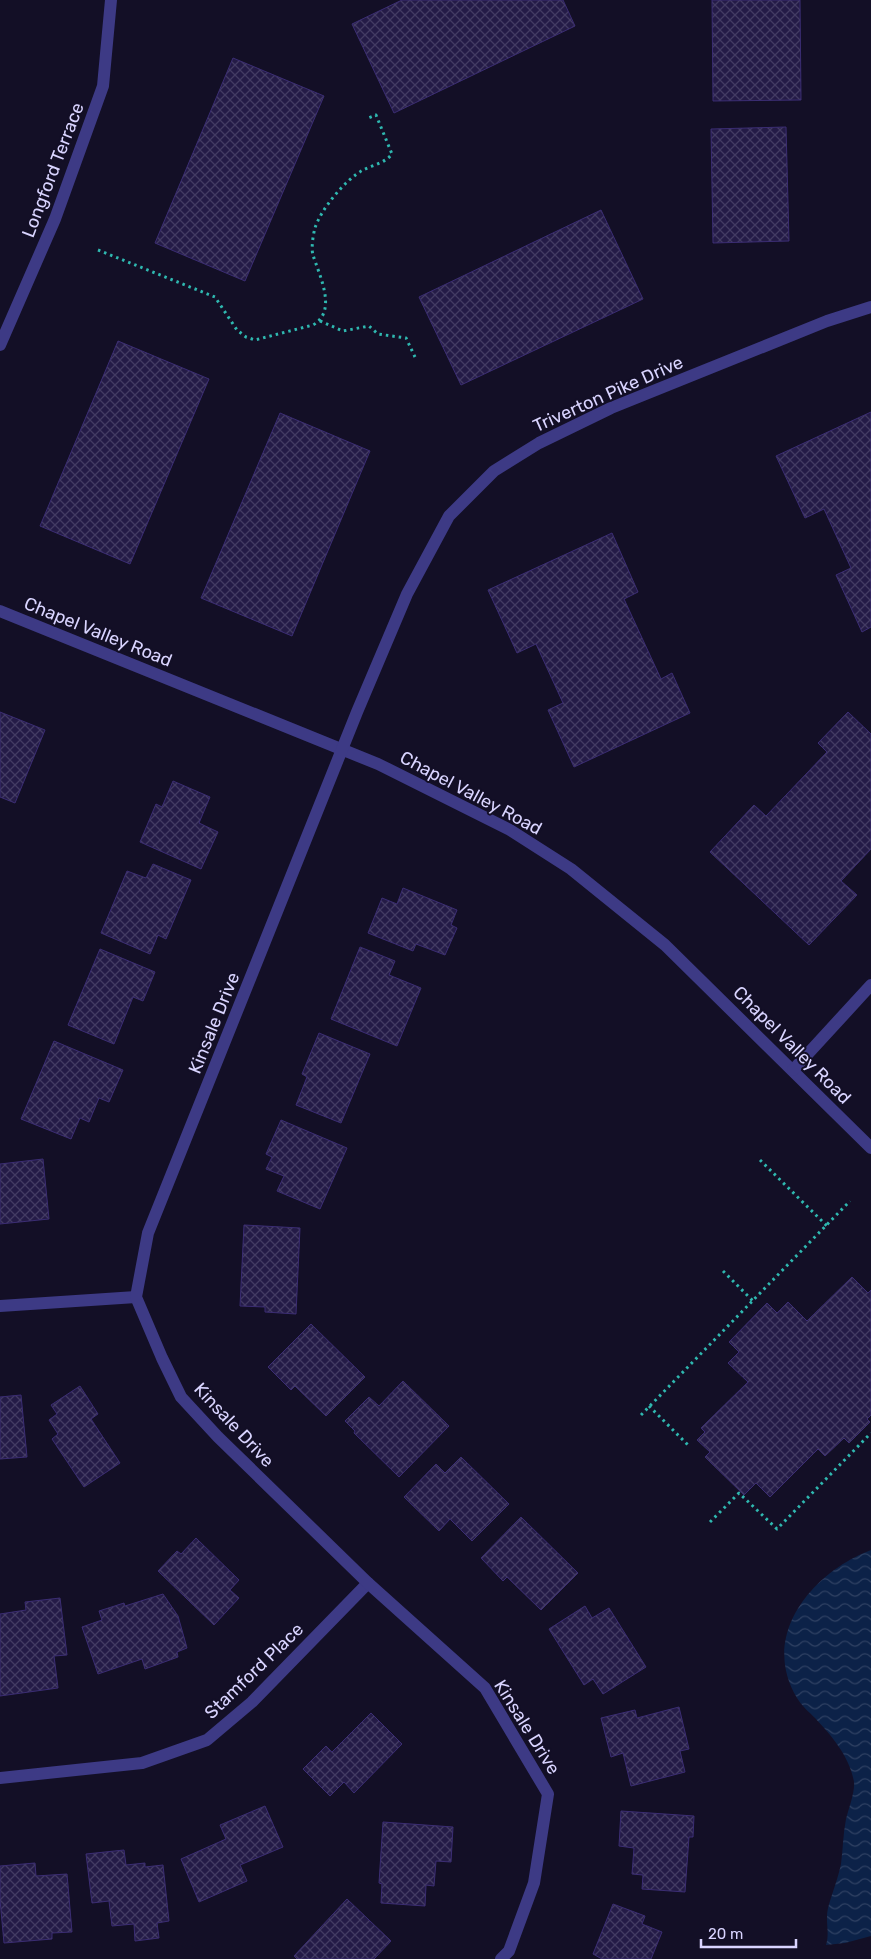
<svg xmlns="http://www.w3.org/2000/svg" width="871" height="1959" viewBox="0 0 871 1959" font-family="Rubik,sans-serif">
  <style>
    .water { fill: url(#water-waves) }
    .building { fill: url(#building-cross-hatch); stroke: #3b2d73 }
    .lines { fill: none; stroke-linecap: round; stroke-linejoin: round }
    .path { stroke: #2fb8b0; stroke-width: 3; stroke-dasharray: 2.5 4; stroke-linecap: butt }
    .minor { stroke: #3d3a85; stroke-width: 12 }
    .labels { text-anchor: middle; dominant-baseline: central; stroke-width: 4; stroke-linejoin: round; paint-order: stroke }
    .street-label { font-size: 18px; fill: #d9d4ff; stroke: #130f26 }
  </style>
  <defs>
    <pattern id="water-waves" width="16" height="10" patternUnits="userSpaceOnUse" patternTransform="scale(1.25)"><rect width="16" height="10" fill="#0c2248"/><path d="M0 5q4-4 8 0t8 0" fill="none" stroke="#2f4163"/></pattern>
    <pattern id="building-cross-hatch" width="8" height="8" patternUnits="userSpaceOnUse" patternTransform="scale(1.25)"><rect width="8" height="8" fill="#241b47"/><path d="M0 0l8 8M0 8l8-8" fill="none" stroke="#433b63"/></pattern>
  </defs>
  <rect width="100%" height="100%" fill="#130f26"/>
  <path class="water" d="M 871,1550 L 871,1936 L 845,1943 L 826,1945 C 830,1933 825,1921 828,1908 C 832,1893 838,1879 841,1864 C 843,1849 843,1834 846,1819 C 849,1808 855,1792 854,1782 C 850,1757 831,1735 815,1718 C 809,1712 801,1705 797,1698 C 759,1635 813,1572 871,1550 Z"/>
  <g class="building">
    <polygon points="402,0 563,0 575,26 394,113 352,24"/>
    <polygon points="712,0 800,0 801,100 713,101"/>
    <polygon points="233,58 324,96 245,281 155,243"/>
    <polygon points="786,127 789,241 713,243 711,129"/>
    <polygon points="601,210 643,299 461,385 419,297"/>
    <polygon points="118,341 209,379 130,564 40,526"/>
    <polygon points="871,412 871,627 862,632 836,575 851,568 824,509 805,518 776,456"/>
    <polygon points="280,413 370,451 292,636 201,598"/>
    <polygon points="612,533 638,592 624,599 661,679 672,673 690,713 574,767 548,710 563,703 536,644 517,653 488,590"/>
    <polygon points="0,712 45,730 15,803 0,797"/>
    <polygon points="848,712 871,734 871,849 841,881 857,895 809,945 710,852 754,805 766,816 827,752 818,743"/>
    <polygon points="173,781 210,797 199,823 218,832 201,869 140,842 156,804 162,807"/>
    <polygon points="153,864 191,880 166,939 158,935 150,954 101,933 127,871 146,878"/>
    <polygon points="403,888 457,910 451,925 457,928 445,955 416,944 413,951 368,933 382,898 397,904"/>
    <polygon points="360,947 395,961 389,975 421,988 397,1046 331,1019"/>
    <polygon points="100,949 155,972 143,1001 133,997 114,1044 68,1025"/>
    <polygon points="319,1033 370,1054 341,1123 296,1105 307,1077 302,1074"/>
    <polygon points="54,1041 123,1070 109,1102 99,1098 89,1122 80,1118 71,1139 21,1119"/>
    <polygon points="281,1120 347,1148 320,1209 277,1191 284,1176 266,1169 272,1157 266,1154"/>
    <polygon points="43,1159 49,1219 0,1224 0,1164"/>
    <polygon points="244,1225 300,1228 296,1314 265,1312 265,1307 240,1306"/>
    <polygon points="852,1277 868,1293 871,1290 871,1415 867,1419 870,1422 849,1443 844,1438 825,1456 818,1449 770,1497 756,1483 744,1495 705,1457 710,1452 697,1440 705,1432 701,1428 748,1382 728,1363 739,1352 729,1342 767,1303 777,1313 788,1302 807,1321"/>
    <polygon points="311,1324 365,1377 326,1416 295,1386 291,1390 268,1367"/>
    <polygon points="403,1381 449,1426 399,1477 354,1433 355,1431 345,1421 369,1397 379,1406"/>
    <polygon points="80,1386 98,1414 91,1419 120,1463 84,1487 52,1439 58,1434 49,1420 57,1414 51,1405"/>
    <polygon points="21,1395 27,1457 0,1459 0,1397"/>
    <polygon points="461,1457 509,1504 472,1541 450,1519 439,1531 404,1497 436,1464 445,1473"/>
    <polygon points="521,1517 578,1573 541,1610 507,1577 503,1581 481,1558"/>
    <polygon points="196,1538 239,1580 230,1590 239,1598 214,1625 158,1571 177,1551 181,1554"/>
    <polygon points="163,1594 178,1616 187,1648 177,1652 178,1657 145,1669 142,1659 98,1674 82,1627 102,1620 99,1611 124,1603 125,1606"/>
    <polygon points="60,1598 67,1655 54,1656 58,1688 0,1696 0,1614 26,1610 25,1602"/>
    <polygon points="585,1606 592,1618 609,1608 646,1667 603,1694 593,1679 584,1685 549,1629"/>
    <polygon points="679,1707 689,1749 680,1751 685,1772 631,1786 623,1753 611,1757 601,1718 635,1710 637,1718"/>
    <polygon points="371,1713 402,1744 354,1793 344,1782 330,1796 303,1769 326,1746 332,1752"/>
    <polygon points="265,1806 283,1847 240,1865 247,1881 199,1902 181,1859 226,1839 220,1825"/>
    <polygon points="621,1811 694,1816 693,1837 689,1837 685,1892 642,1889 643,1875 632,1874 634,1848 619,1846"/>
    <polygon points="383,1822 453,1827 451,1862 436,1861 434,1886 426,1885 425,1906 381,1903 382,1884 379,1883"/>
    <polygon points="124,1850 126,1865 145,1863 145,1867 163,1865 169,1921 157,1923 159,1938 135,1941 134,1924 112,1926 109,1901 92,1903 86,1854"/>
    <polygon points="35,1863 36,1876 67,1874 72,1932 52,1933 52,1939 4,1943 0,1900 0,1866"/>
    <polygon points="347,1899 391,1941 374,1959 297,1959 294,1956"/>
    <polygon points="613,1904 645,1916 642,1924 662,1932 651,1959 602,1959 593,1954"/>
  </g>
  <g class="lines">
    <g class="path">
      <path d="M 98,250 L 215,297 L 237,330 L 246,337 L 255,340 L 313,325 C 338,311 319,275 313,255 C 311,249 313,235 315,228 C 321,209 345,180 363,170 C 373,165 385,163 392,154 L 376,115 L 366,119"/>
      <polyline points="320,321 343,331 369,326 378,334 406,338 415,357"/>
      <polyline points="760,1160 827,1226"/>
      <polyline points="723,1271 753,1301"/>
      <polyline points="649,1406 690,1447"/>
      <polyline points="641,1415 850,1201"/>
      <polyline points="710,1522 739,1493 777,1529 871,1433"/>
    </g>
    <g class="minor">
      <polyline points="0,345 55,219 103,86 111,0"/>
      <polyline points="0,611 378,764 510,830 571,869 665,945 871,1148"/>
      <polyline points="793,1070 871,985"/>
      <polyline points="0,1306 136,1297"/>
      <polyline points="0,1778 142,1763 207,1740 252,1702 368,1583"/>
      <polyline points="501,1959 509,1951 534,1883 548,1794 485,1688 368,1583 218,1437 181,1397 162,1358 136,1297 148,1233 357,712 407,594 449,516 494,471 539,443 611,408 827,321 871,307"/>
    </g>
  </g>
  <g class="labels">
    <g class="street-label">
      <text transform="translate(53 170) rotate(-69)">Longford Terrace</text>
      <text transform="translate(608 394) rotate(-24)">Triverton Pike Drive</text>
      <text transform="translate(98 632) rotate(22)">Chapel Valley Road</text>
      <text transform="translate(471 793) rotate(28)">Chapel Valley Road</text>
      <text transform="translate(214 1023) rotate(-68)">Kinsale Drive</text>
      <text transform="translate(792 1045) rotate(45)">Chapel Valley Road</text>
      <text transform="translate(234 1425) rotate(47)">Kinsale Drive</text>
      <text transform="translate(254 1671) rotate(-44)">Stamford Place</text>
      <text transform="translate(527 1727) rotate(58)">Kinsale Drive</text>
    </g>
  </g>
  <path d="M701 1939v8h95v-8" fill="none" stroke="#d9d4ff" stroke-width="2.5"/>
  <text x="708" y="1939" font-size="15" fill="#d9d4ff" stroke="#130f26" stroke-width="4" paint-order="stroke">20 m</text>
</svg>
